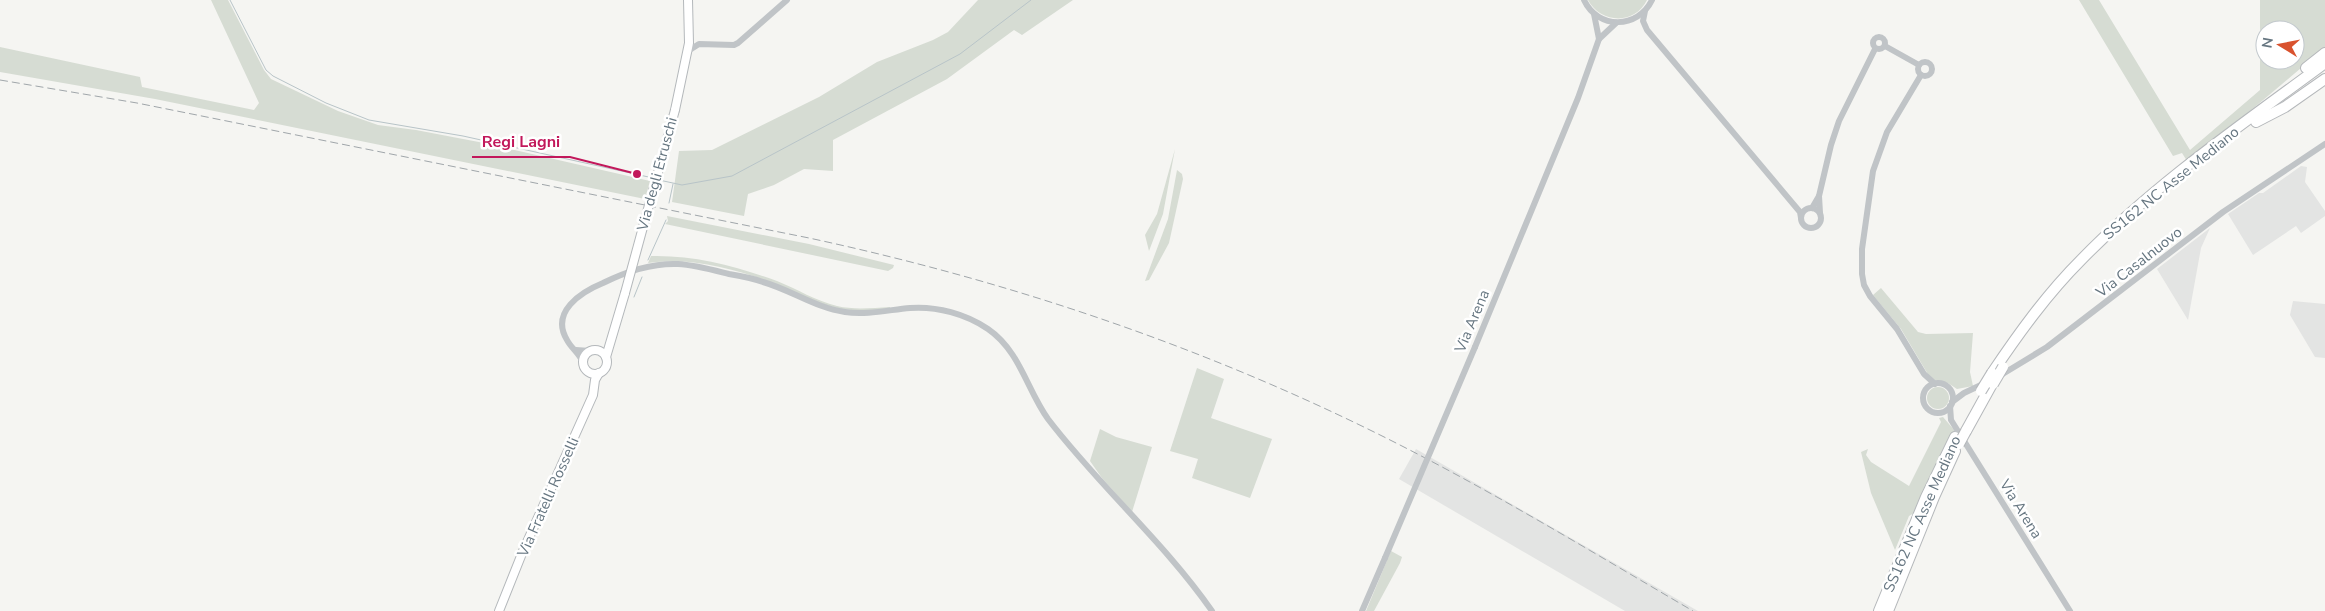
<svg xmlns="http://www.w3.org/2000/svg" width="2325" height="611" viewBox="0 0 2325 611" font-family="'Nunito Sans',sans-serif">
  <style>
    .built { fill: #e3e4e3 }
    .green { fill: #d6dcd3; fill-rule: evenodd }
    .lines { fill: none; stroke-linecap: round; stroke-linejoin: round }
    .stream { stroke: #b8c4c8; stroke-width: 1 }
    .major-casing { stroke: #b4b8bb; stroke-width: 10 }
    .highway-casing { stroke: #b5b8bb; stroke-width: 12 }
    .minor { stroke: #c0c4c7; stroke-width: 6 }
    .major { stroke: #fff; stroke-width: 8 }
    .highway { stroke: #fff; stroke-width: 10 }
    .rail { stroke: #a0a6aa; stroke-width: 1; stroke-dasharray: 8 4; stroke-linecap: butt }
    .major-bridge-casing { stroke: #b4b8bb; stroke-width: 10; stroke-linecap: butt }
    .highway-bridge-casing { stroke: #b5b8bb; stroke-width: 12; stroke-linecap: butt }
    .minor-bridge { stroke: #c0c4c7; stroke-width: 6 }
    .major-bridge { stroke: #fff; stroke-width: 8 }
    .highway-bridge { stroke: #fff; stroke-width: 10 }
    .labels { text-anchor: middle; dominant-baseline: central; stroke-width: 5; stroke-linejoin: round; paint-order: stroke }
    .street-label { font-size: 15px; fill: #667681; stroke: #fff }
    .leader { fill: none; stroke: #c2185b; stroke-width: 2 }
    .callout-dot { fill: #c2185b; stroke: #fff; stroke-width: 2 }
    .callout-label { font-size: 16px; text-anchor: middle; font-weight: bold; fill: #c2185b; stroke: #fff; stroke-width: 5; stroke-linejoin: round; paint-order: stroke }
  </style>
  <rect width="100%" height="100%" fill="#f5f5f2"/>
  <g class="built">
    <polygon points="2301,166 2307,167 2305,182 2325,211 2325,216 2301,233 2296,226 2253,255 2228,214 2259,193 2263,193"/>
    <polygon points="2210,228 2201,248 2188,320 2157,269"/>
    <polygon points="2293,301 2325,304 2325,358 2315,357 2290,315"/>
    <polygon points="1416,449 1698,611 1625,611 1399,479"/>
  </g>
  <g class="green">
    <polygon points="211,0 228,0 264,70 271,79 338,111 378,125 416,130 484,143 650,181 645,199 155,99 0,72 0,47 140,77 142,87 254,110 259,103"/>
    <polygon points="978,0 1073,0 1022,35 1014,30 947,79 833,140 833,171 804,169 774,185 748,194 744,216 672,202 679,151 712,150 819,97 877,62 933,40 948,32"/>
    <path d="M 1588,0 L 1647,0 C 1635,25 1601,24 1588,0 Z"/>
    <path d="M 2079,0 L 2099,0 L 2190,150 L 2260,90 L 2260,0 L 2325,0 L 2325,48 C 2279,86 2235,125 2187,161 L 2182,153 L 2173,156 ZM 2265,30 L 2295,30 L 2295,60 L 2265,60 Z"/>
    <polygon points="1175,149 1163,214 1149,251 1145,235 1157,214"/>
    <polygon points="1177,170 1182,174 1183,179 1169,243 1149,280 1145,281 1168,219"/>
    <polygon points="667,216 809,244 894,265 893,268 888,271 665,224 668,221"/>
    <path d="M 651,256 C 695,255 736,266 777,281 C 797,289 816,301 837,306 C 854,310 872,308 890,307 L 890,309 C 873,310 854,312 837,308 C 812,302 789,289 765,280 C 728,267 687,257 648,263 Z"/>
    <polygon points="1881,288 1918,332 1926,334 1973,333 1970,372 1973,386 1957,389 1948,383 1934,380 1929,376 1901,329 1873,295"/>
    <polygon points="1197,368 1224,379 1211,418 1272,439 1250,498 1192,478 1198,459 1170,451"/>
    <circle cx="1938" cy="398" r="11"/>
    <polygon points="1943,417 1955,431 1914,513 1909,516 1895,550 1871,493 1861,452 1868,449 1866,455 1871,462 1909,486 1941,422 1939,418"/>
    <polygon points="1100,429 1116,437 1152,447 1132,512 1102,478 1090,461"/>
    <polygon points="1391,551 1402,557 1400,563 1374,611 1366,611"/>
  </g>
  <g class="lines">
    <g class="stream">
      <polyline points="230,0 266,70 273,76 326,103 369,120 463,136 653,178"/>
      <polyline points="659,180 682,185 732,176 960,54 1031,0"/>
      <polyline points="669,203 673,184"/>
      <polyline points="648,260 666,220"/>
      <polyline points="634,297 642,277"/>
    </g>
    <g class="major-casing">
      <g id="major">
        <polyline points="675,110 689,43 688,0"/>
        <circle cx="595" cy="362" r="12"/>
        <polyline points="606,357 625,293"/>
        <polyline points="499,611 523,551 593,395 595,380 599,373"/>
      </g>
    </g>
    <g class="highway-casing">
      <g id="highway">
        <polyline points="2306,68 2325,53"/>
        <polyline points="2256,122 2285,107 2325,79"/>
        <path d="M 1992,373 C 2019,333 2047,294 2081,260 C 2154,185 2241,125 2325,63"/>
        <polyline points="1966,431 1992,384"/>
        <polyline points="1879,611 1926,497 1955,437"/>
        <polyline points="1888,611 1934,497 1955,451"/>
      </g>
    </g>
    <g class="minor">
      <path d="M 1584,0 C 1598,30 1638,29 1652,0"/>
      <polyline points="1645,11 1643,21 1647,30 1800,212 1801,218"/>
      <circle cx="1879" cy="43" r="6"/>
      <polyline points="1599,39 1616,23"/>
      <polyline points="1885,46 1919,65"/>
      <polyline points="688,51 699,44 734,45 738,43 787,0"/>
      <circle cx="1925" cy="69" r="7"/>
      <polyline points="1921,75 1887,132 1873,171 1862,249 1862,274 1864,285 1870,296 1897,329 1924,374 1935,384"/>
      <polyline points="1819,196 1831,145 1839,121 1875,49"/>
      <polyline points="1812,208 1819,196 1820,213"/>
      <circle cx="1811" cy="218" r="10"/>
      <polyline points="1475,347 1578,98 1599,39 1594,14"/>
      <polyline points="576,350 590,351"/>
      <path d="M 582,361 C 579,353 571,348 567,340 C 550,312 581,292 603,283 C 625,272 653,263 678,264 C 695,265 713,270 729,274 C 741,276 753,278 763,282 C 791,290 816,308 845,312 C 867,315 888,310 910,308 C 937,306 966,314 988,329 C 1020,351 1027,390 1048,419 C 1099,486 1164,542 1212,611"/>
      <polyline points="2001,375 2047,347 2223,212 2325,144"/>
      <circle cx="1938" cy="398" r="15"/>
      <polyline points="1952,402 1964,393 1983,384"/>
      <polyline points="1950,406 1951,420 2070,611"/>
      <polyline points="1362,611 1385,558"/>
    </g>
    <use href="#major" class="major"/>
    <use href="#highway" class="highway"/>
    <path class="rail" d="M 0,80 L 137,103 L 809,238 C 1004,280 1193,343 1372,431 C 1482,485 1587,549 1693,611"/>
    <g class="major-bridge-casing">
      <polyline id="major-bridge" points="625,293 675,110"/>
    </g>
    <g class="highway-bridge-casing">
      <g id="highway-bridge">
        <polyline points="1993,384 2003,367"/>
        <polyline points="1981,391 1992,373"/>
        <polyline points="1959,444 1966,431"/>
      </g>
    </g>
    <polyline class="minor-bridge" points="1385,558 1475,347"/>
    <use href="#major-bridge" class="major-bridge"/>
    <use href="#highway-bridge" class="highway-bridge"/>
  </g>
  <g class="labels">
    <g class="street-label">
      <text transform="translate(657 174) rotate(-75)">Via degli Etruschi</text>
      <text transform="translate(2171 183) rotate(-39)">SS162 NC Asse Mediano</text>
      <text transform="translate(2139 262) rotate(-38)">Via Casalnuovo</text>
      <text transform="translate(1472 321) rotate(-67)">Via Arena</text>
      <text transform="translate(548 497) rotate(-66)">Via Fratelli Rosselli</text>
      <text transform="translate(2021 509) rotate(58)">Via Arena</text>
      <text transform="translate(1922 514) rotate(-66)">SS162 NC Asse Mediano</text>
    </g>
  </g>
  <path class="leader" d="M637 174L570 157H472"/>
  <circle class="callout-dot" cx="637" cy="174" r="5"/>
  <g class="callout-label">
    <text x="521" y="147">Regi Lagni</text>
  </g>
  <g transform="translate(2280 45) rotate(280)"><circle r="24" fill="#ffffff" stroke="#c2c8cd"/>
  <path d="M0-4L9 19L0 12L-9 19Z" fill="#d9522e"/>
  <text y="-8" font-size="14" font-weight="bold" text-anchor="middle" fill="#667681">N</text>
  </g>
</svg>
